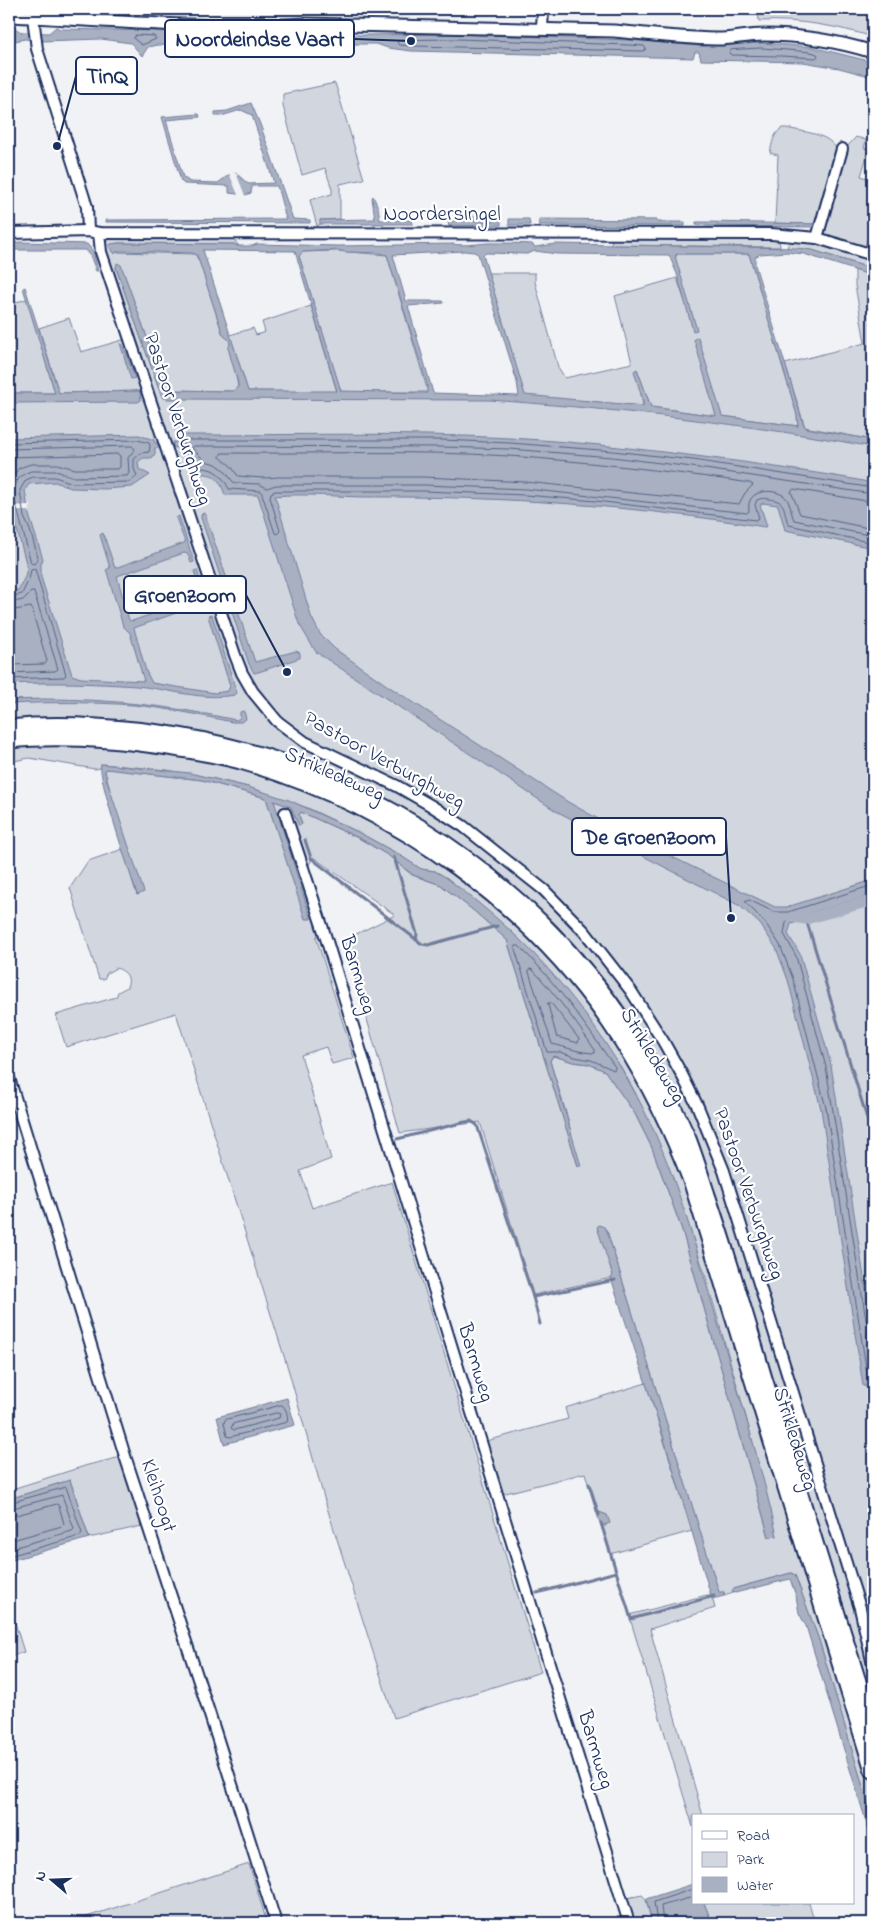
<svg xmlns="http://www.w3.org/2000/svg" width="882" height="1932" viewBox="0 0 882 1932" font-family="'Indie Flower',sans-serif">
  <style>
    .green { fill: #d2d6df; stroke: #76829e }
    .water { fill: #a8b0c2; stroke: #707c9a; fill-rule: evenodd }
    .pier { fill: #f1f2f5 }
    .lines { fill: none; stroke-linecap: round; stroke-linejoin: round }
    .shore { stroke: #536386; stroke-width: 1 }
    .stream { stroke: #707c9a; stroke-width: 3 }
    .canal { stroke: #a8b0c2; stroke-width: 11 }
    .minor-casing { stroke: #1b2f5e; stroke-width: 14 }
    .tertiary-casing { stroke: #1b2f5e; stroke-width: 15 }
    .primary-casing { stroke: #1b2f5e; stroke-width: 19 }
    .minor { stroke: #fff; stroke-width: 10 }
    .tertiary { stroke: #fff; stroke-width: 11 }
    .primary { stroke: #fff; stroke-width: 15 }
    .labels { text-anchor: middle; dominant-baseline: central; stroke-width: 4.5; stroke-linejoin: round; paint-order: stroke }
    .street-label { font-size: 21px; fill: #1b2f5e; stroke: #fff }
    .leader { fill: none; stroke: #1b2f5e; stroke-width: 2 }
    .callout-dot { fill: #1b2f5e; stroke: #fff; stroke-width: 2 }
    .callout { fill: #fff; stroke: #1b2f5e; stroke-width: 2 }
    .callout-label { font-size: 22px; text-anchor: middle; font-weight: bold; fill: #1b2f5e }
  </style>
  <rect width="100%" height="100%" fill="#f1f2f5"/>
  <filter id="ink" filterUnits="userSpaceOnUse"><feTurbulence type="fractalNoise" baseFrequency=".02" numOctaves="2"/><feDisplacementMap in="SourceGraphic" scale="10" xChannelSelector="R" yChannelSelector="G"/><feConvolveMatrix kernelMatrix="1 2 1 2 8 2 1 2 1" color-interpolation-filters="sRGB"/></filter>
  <g filter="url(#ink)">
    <g class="green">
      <polygon points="548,9 581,9 582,15 549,14"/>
      <path d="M 758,9 L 873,9 L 873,37 C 837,26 797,19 759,21 Z"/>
      <polygon points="335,83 364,179 340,184 340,219 320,220 321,224 317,226 310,200 332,194 332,189 325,168 302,175 283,106 283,94"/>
      <path d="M 782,128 L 786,128 C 803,132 829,133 837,150 L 816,227 L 814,224 L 775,223 L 778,155 L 770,153 C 772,144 773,134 782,128 Z"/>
      <polygon points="856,137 866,140 864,148 869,149 861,176 873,180 873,216 865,247 829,237 822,232 845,149"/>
      <polygon points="151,236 154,239 165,239 167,236 232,237 239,246 234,244 118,243 109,245 111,250 114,252 195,254 200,263 223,335 229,339 238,387 233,391 166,390 121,266 117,265 116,268 162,397 466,395 658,411 873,444 873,1602 866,1600 860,1595 720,1148 623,975 500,849 323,746 316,753 411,800 480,845 513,871 547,902 596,955 625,992 662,1048 696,1114 723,1182 853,1602 873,1687 873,1721 714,1205 577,957 321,773 9,725 9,399 138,391 59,393 39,328 69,318 81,352 126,339 155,397 106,255 105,244 110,238"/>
      <polygon points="612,239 779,239 780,247 611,245"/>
      <polygon points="790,239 808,241 873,259 873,269 812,250 787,248"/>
      <polygon points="337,251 387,255 428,392 341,392 299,256 303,252"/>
      <polygon points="677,254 749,254 797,415 798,426 722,416 709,385 717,416 651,407 637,369 643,406 525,396 488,273 535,273 535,282 558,367 565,378 632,363 615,296 677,278 684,299 679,271 675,259"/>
      <polygon points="855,270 873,276 873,440 805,427 785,364 865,343 855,285"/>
      <polygon points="27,299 55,393 9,393 9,304"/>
      <polygon points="311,306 337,392 248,391 230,335 253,328 256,335 265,332 262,322"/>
      <path d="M 40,741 L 201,755 L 327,795 L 465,876 L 574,981 L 649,1095 L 691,1195 L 873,1782 L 873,1820 L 819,1640 L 795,1575 L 791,1573 L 736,1588 L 733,1593 L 724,1596 L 724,1592 L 719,1593 L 607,1231 L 613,1276 L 611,1278 L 533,1295 L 480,1122 L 400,1133 L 344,940 L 395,915 L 313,857 L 307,869 L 321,934 L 316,937 L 354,1058 L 332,1064 L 326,1047 L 301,1055 L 331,1159 L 300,1171 L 312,1208 L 392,1182 L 541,1672 L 394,1718 L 324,1498 L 289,1372 L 176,1013 L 66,1047 L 56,1015 L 116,997 L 118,992 L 127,987 C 131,977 126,971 116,968 L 107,973 L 104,979 L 99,979 L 70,888 L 88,861 L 123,849 L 137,895 L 105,770 L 109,769 L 202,780 L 266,798 L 306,919 L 273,801 L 291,806 L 302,824 L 299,815 L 301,812 L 360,839 L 389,856 L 412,875 L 441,885 L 474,911 L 507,940 L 578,1166 L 568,1119 L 550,1061 L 552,1057 L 554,1056 L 573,1062 L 589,1064 L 605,1071 L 635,1114 L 652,1148 L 682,1230 L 769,1537 L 777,1536 L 746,1417 L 705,1274 L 670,1171 L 636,1094 L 621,1067 L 554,976 L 513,933 L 447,878 L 435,871 L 421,869 L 398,854 L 358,832 L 308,808 L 248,787 L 211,778 L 167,770 L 102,764 L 100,768 L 95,769 L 29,758 L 9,762 L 9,744 Z"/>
      <polygon points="646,1383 692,1531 610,1554 601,1526 606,1526 607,1515 596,1511 585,1473 502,1494 486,1441 568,1419 565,1408"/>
      <polygon points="121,1457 142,1526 89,1538 70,1480 9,1499 9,1490 88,1465"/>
      <polygon points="711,1594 715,1608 650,1629 703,1816 693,1816 693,1827 629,1615"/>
      <polygon points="9,1603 24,1652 9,1657"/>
      <polygon points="249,1864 267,1923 68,1923"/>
      <polygon points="642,1895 646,1899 652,1923 629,1923 622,1899"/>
      <polygon points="704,1903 809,1903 815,1923 712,1923"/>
    </g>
    <g class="water">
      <polygon points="9,24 21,32 49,33 56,27 60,29 362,35 457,34 630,40 700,46 762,43 812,47 873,62 873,77 839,68 803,62 701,60 699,52 695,52 693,58 411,51 388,48 376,44 267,44 232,49 157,45 148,47 142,56 131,43 101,39 43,41 25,39 9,42"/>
      <polygon points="251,103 260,124 293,219 310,220 310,223 106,222 106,220 286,219 277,186 252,186 251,193 245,195 229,193 229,186 184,184 181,181 162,117 199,114 200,117 166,120 183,177 190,182 218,183 230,174 236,173 248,184 274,183 252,115 241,110 221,116 215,116 215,112 227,111"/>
      <polygon points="373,196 378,207 380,220 412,220 413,224 320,224 320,220 375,219 372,198"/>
      <polygon points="467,216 474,216 474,221 498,221 501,219 501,225 449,226 448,221 467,221"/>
      <polygon points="509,219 529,219 530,225 509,225"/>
      <polygon points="539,219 657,220 657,222 685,222 685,226 539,225"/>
      <polygon points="696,222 706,222 815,224 814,227 708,226 696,225"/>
      <polygon points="21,242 87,244 93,251 98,271 96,271 90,255 86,250 9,250 9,243"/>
      <path d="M 118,243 L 234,244 L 237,246 L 252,246 L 257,244 L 338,246 L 453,244 C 463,246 476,244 488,243 C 503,243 517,243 532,244 L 535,247 L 556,244 L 797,248 L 812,250 L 873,269 L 873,276 L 804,254 L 787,252 L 760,254 L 755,257 L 755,265 L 803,423 L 806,428 L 873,440 L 873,447 C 747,424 618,409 490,400 L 167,399 L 162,397 L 116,268 L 117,263 L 121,265 L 166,390 L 233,391 L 238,387 L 238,383 L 228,348 L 230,345 L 229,340 L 223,335 L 197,255 L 192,253 L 122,251 L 116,252 L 115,254 L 109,246 L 111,244 ZM 203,250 L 295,251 L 337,391 L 248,391 ZM 338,250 L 345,252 L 380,253 L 387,255 L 427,384 L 427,393 L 341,391 L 299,256 L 303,252 ZM 464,251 L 474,252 L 478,254 L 517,382 L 519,396 L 433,393 L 408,306 L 444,303 L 443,301 L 406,301 L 393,255 ZM 535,251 L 557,254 L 669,255 L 677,274 L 693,331 L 697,330 L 675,256 L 677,254 L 749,254 L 797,415 L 798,426 L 722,416 L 698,337 L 694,339 L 716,416 L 651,407 L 637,369 L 634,371 L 643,401 L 643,406 L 525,395 L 483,255 L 486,253 L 527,254 Z"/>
      <polygon points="25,287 59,393 138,391 140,392 141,400 138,402 9,403 9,393 55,393 23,288"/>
      <polygon points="120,343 123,345 135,378 131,379"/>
      <path d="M 139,435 L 154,440 L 155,443 L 159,443 L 159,448 L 155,448 L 155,454 L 152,458 L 143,458 L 138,462 L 139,469 L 150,475 L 132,487 L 105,489 L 71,488 L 55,482 L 29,484 L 25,490 L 29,515 L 43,559 L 41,564 L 41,577 L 72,675 L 81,678 L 144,681 L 130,633 L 123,626 L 107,572 L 106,570 L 110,568 L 100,535 L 103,533 L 115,568 L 184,543 L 185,542 L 176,518 L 179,516 L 194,562 L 191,563 L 188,554 L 184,553 L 117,576 L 129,620 L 132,621 L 199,598 L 202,595 L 194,571 L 197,570 L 207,602 L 134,628 L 146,671 L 152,683 L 215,693 L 228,691 L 230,686 L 208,616 L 212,615 L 237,693 L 235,695 C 202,701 169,689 136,686 C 93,683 51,682 9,684 L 9,591 L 18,590 L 25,577 L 27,567 L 9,500 L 9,438 Z"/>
      <path d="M 184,435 C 292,435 401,432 509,438 C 587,442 665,452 743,462 C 786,469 830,474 873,483 L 873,548 L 785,530 L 778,505 L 763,503 L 760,505 L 767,526 L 765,527 C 635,506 502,496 369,497 C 338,497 305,493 275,496 L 311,616 L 320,634 L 335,649 L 388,686 L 568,802 L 625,834 L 775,907 L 787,907 L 873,880 L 873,900 L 791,924 L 788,934 L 800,954 L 831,1065 L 873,1335 L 873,1388 L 863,1386 L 821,1109 L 788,980 L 776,948 L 760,924 L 740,906 L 556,811 L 316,652 L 299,624 L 258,495 L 225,495 C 219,477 214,473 196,474 L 195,466 L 183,457 L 177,448 L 173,447 L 173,442 L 177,442 L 178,438 Z"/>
      <path d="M 203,513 L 205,514 L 255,662 L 296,651 L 300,653 L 300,658 C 292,660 258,673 254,673 L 249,664 L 201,518 L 201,515 Z"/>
      <path d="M 45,699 C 111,699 171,706 236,720 L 240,718 L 240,712 L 244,711 L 246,719 L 241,722 L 232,722 C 199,715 166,708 133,705 C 91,702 50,702 9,704 L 9,700 Z"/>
      <path d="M 101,764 L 190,773 L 248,787 L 289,800 L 358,832 L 398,854 L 421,869 L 435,871 L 447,878 C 470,896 493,914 514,934 C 561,978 605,1036 635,1093 C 675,1165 695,1246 718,1324 C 739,1394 761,1464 777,1536 L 769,1537 L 682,1230 L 652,1148 L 635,1114 L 605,1071 L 589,1064 L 573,1062 L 554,1056 L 552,1057 L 550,1061 L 581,1166 L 578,1166 L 507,940 L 474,911 L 441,885 L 413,875 L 389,856 L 361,839 L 301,812 L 299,815 L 302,824 L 299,826 L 291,807 L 274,801 L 311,919 L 305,919 L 266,798 L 202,780 L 106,769 L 104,772 L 144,892 L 137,895 C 131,875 97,777 101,764 Z"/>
      <polygon points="599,1225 604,1227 607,1231 719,1592 724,1592 724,1596 712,1599 662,1432 611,1278 613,1276 597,1227"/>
      <polygon points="287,1398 295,1425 224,1444 217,1417"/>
      <polygon points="70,1480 89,1538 9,1561 9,1499"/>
      <polygon points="596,1511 607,1515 610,1523 601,1526"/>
      <polygon points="791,1573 795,1575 819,1640 873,1820 873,1844 806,1626 799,1613 796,1596 790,1579 735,1593 733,1592 732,1590 736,1588"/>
      <polygon points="693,1884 693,1903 704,1903 712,1923 652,1923 646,1899"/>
    </g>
    <g class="pier">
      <polygon points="229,173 236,173 246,198 239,197"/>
      <polygon points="30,505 30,511 10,511 9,507 9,506"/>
    </g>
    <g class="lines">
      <g class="shore">
        <polygon points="136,35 154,36 156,39 142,45 134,39"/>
        <polygon points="182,37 242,38 245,40 243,42 182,41 180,39"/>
        <polygon points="457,39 629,45 644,46 646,49 643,51 412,46 399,45 397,43 400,40"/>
        <polygon points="762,48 811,52 817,54 818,56 816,58 781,56 731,55 729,53 731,50"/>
        <polyline points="9,443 138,440 149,443 150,446 149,452 141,453 134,459 134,469 137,476 130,482 73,483 55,477 33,477 26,480 20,490 24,517 30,530 38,558 34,564 31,563 16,504 13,501 9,500"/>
        <polyline points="9,449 132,446 135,449 128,458 129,473 127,476 74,477 56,471 31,471 24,474 18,479 13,493 9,494"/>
        <path d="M 222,453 C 317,454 414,450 509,456 C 590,462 670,471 750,483 L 753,485 L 745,493 L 739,504 L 526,482 L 424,477 L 277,477 C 265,479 251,477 238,476 L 231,466 L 220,457 Z"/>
        <polyline points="9,457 118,454 120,456 120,467 118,469 75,469 57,464 31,464 19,468 9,481"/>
        <path d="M 873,488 L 693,460 L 613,451 L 510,443 L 442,440 L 185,440 L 183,441 C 179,454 197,457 201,468 C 216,468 223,477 229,489 L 261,491 L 275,533 L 277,534 L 280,531 L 270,497 L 271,493 L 275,491 L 423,491 L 525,495 L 596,501 L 756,520 L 759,518 L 755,505 L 757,500 C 761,498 764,498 769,499 C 789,501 782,512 789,525 L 873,543"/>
        <path d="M 873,494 L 692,467 L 612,457 L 509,449 L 442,447 L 194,446 L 192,448 L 205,461 L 216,464 L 224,470 L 234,483 L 259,484 L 267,488 L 276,485 L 424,485 L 526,489 L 747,513 L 749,511 C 745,487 778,488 786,498 C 791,504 791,514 794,520 L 873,536"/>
        <polyline points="873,502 794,489 791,491 800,514 873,529"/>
        <polyline points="9,597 22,594 29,579 31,570 35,569 66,675 64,677 9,679"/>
        <polyline points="9,603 23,600 31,592 34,592 58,669 55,671 9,673"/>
        <polyline points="9,611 31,607 47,661 45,664 9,665"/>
        <polyline points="873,885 788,912 774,912 749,900 745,902 764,921 780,945 793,979 826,1108 868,1381 873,1384"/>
        <polyline points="873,895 789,919 786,923 784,934 796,956 826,1067 866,1320 869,1324 873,1325"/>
        <path d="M 516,946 L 519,946 C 556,982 585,1025 615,1067 L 614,1070 L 591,1060 L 575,1057 L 560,1052 L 547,1052 L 515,949 Z"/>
        <path d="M 530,969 L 533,970 C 556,995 576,1022 595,1050 L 595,1053 C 580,1053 566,1047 552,1044 L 529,972 Z"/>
        <polygon points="548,1003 551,1003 579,1039 578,1043 557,1037"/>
        <polyline points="873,1331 868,1331 867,1333 873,1376"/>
        <path d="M 282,1405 C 286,1407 289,1418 287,1422 L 230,1437 L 227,1436 L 224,1423 L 225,1420 Z"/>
        <polygon points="277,1413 280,1414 279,1418 234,1430 231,1428 233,1424"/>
        <polyline points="9,1503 66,1487 82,1533 80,1536 9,1556"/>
        <polyline points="9,1509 62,1495 74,1529 72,1531 9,1549"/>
        <polyline points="9,1517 57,1504 59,1506 64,1524 62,1526 9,1541"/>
        <polyline points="657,1923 654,1902 693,1889"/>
        <polyline points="663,1923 661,1906 693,1897"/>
      </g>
      <g class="stream">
        <polyline points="305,840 311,858 422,944 428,945 497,926"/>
        <polyline points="394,857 417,934 416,940"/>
        <polyline points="806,919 873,1138"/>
        <polyline points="397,1139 465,1122 471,1121 477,1125 533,1297"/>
        <polyline points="540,1324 533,1297 615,1280"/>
        <polyline points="589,1484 599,1515"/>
        <polyline points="601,1523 631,1619 714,1596"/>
        <polyline points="537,1593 616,1572"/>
      </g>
      <polyline class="canal" points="792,917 806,919 873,900"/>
      <g class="minor-casing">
        <g id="minor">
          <polyline points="33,17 37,49 87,207 88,231"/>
          <polyline points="542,29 543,9"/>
          <polyline points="9,233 88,231 99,233 771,234 817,238 873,255"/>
          <polyline points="99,233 101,252 235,655 242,673 253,692 277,721 305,742 397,786 430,805 463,826 544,890 585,932 631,991 663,1041 681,1073 698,1107 724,1171 860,1608 873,1665"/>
          <polyline points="817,238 842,149"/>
          <polyline points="285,813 325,935 629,1923"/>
          <polyline points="9,1078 125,1456 209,1712 276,1923"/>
        </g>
      </g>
      <g class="tertiary-casing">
        <path id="tertiary" d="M 9,16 C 107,20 206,30 304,24 L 614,31 C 650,34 685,39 722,39 C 736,38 750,35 764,35 C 802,35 837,41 873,52"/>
      </g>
      <g class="primary-casing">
        <g id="primary">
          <path d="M 9,728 C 38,725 68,725 97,727 C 174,731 248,747 319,776 C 488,846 615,972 688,1139 C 695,1157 701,1177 707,1195 C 729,1258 747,1322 766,1385 C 801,1500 838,1615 873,1730"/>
          <path d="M 9,740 C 60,735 112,739 162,746 C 189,750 218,754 244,762 C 396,806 537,907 622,1041 C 651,1086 673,1133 692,1183 L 873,1770"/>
        </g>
      </g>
      <use href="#minor" class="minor"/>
      <use href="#tertiary" class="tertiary"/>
      <use href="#primary" class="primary"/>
    </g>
  </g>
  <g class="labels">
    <g class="street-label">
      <text x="442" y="215">Noordersingel</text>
      <text transform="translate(177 419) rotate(72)">Pastoor Verburghweg</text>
      <text transform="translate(384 761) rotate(29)">Pastoor Verburghweg</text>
      <text transform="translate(334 775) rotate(24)">Strikledeweg</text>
      <text transform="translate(357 975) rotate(73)">Barmweg</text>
      <text transform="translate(652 1056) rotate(59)">Strikledeweg</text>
      <text transform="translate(748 1194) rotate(71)">Pastoor Verburghweg</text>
      <text transform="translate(475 1363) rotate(73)">Barmweg</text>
      <text transform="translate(794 1439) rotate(73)">Strikledeweg</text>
      <text transform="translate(158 1496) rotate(72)">Kleihoogt</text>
      <text transform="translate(595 1750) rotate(73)">Barmweg</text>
    </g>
  </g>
  <path class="leader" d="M411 41L354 39M57 146L76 76M287 672L246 595M731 918L726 837"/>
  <g class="callout-dot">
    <circle cx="411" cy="41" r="5"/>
    <circle cx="57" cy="146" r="5"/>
    <circle cx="287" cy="672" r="5"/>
    <circle cx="731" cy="918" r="5"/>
  </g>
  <g class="callout">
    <rect x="165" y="20" width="189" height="37" rx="5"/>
    <rect x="76" y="57" width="61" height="37" rx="5"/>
    <rect x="124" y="576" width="122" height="37" rx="5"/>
    <rect x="572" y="818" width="154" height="37" rx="5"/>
  </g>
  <g class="callout-label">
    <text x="260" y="46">Noordeindse Vaart</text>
    <text x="107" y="83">TinQ</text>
    <text x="185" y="602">Groenzoom</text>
    <text x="649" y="844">De Groenzoom</text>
  </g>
  <rect width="882" height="1932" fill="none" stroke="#fff" stroke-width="30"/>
  <rect x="15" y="15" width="852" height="1902" fill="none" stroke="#1b2f5e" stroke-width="2" filter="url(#ink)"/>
  <rect x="692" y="1814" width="162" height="90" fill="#ffffff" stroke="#a4acbf"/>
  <rect x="702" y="1831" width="25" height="8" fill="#ffffff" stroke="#a4acbf"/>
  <text x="737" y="1840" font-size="15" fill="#1b2f5e">Road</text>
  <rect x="702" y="1852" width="25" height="15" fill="#d2d6df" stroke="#a4acbf"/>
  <text x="737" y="1864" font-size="15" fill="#1b2f5e">Park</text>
  <rect x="702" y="1877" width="25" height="15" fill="#a8b0c2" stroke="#a4acbf"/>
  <text x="737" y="1890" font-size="15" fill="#1b2f5e">Water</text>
  <g transform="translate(52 1880) rotate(289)" stroke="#ffffff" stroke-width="4" paint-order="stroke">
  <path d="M0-4L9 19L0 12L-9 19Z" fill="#1b2f5e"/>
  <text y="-8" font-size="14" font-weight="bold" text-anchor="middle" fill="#1b2f5e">N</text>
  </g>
</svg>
